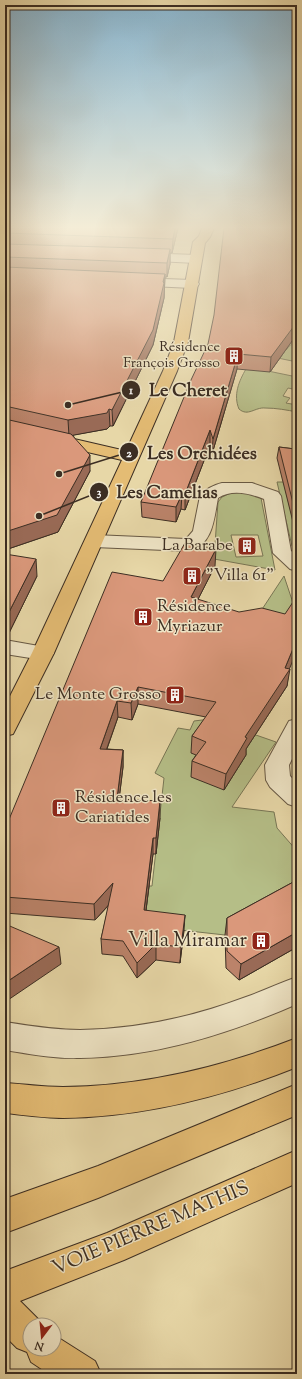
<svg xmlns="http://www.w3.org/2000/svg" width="302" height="1379" viewBox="0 0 302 1379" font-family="'Sorts Mill Goudy',serif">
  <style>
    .green { fill: #b5be87; stroke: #787655; fill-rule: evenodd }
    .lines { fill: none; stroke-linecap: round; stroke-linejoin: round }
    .minor-casing { stroke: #675844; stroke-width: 2 }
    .major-casing { stroke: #3c2e23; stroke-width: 2 }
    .highway-casing { stroke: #3c2e23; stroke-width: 2 }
    .minor { fill: #efe5c6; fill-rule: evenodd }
    .major { fill: #e4bc74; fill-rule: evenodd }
    .highway { fill: #e4bc74; fill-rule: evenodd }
    .wall { fill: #bb836a; stroke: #3c2e23 }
    .shaded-wall { fill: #996a56; stroke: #3c2e23 }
    .building { fill: #da987b; stroke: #3c2e23 }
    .labels { text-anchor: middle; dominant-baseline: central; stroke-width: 3; stroke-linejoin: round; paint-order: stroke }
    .far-poi-label { font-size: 14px; fill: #3c2e23; stroke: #efe5c6; text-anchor: end }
    .poi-label { font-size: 17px; fill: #3c2e23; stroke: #efe5c6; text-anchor: start }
    .near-poi-label { font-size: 20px; fill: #3c2e23; stroke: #efe5c6; text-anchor: end }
    .near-street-label { font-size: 20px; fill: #3c2e23; stroke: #efe5c6 }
    .leader { fill: none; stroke: #3c2e23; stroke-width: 1.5 }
    .callout-dot { fill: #3c2e23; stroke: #efe5c6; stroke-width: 1.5 }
    .mark-label { font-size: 12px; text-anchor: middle; font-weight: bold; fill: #fff }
    .callout-label { font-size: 18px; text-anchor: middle; font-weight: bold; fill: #3c2e23; stroke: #efe5c6; stroke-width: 3; stroke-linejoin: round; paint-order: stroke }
  </style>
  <rect width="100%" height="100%" fill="#e7d7a7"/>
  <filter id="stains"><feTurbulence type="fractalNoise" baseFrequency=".005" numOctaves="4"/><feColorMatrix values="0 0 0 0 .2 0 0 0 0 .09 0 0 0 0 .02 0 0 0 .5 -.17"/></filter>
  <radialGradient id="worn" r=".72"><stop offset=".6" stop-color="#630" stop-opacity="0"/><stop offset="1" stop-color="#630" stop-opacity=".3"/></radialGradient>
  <g class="green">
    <polygon points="297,332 297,362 268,356 284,352 297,338 294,337"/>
    <path d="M 246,369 L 268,371 L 297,377 L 297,390 L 288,388 L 283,396 L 290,398 L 286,403 L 297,405 L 297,412 C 287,410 276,408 265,408 C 255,407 248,417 239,409 C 233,395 239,381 246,369 Z"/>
    <polygon points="277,482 297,482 297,552 292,546"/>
    <path d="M 233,492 L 249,493 L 261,498 L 275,570 L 214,559 L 218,502 L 222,497 ZM 231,535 L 258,535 L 263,556 L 236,557 Z"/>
    <polygon points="284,576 297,615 251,626"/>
    <polygon points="210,719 276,742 232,807 274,812 277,828 297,851 297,895 225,935 144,926 149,886 152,886 164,778 155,773 178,728 190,730 194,721"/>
  </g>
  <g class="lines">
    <g class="minor-casing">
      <g id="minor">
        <polygon points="140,253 196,255 200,256 202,259 200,262 196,263 136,260 134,257 136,254"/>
        <polygon points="135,278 192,280 197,281 199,284 197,287 192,288 130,285 128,282 130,279"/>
        <path d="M 222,483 L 252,483 L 278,492 L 281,496 L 291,551 L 297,555 L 297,571 L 290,569 L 273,553 L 264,499 C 248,493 232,489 218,498 C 214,519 213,545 189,551 L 94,547 L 87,545 L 85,541 L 87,537 L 94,535 L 186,539 L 193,531 L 200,496 C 205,489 214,485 222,483 Z"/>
        <polygon points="5,640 50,648 54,653 50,658 43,660 5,654"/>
        <polygon points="297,719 297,749 289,765 290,776 297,783 297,807 288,804 270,787 266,780 265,765 289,721"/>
        <path d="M 297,977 L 297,1004 C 228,1034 156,1057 80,1058 C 55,1059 30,1054 5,1050 L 5,1022 C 30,1026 55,1030 80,1030 C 137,1029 193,1017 246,997 C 263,991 280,983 297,977 Z"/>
      </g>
    </g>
    <g class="major-casing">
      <polygon id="major" points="202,228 214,228 210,237 205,243 188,342 177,371 54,653 13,734 5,736 5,706 32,653 122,460 5,433 5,423 126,451 163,371 174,342 193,242 199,236"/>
    </g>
    <g class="highway-casing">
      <g id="highway">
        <path d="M 297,1038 L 297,1067 C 222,1097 144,1117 63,1118 C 44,1118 24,1115 5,1113 L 5,1083 C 24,1084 43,1087 63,1087 C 144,1086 222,1067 297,1038 Z"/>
        <polygon points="297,1084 297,1115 98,1198 5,1233 5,1199 98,1166"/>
        <polygon points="297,1150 297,1183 124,1260 20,1301 44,1325 30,1325 30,1349 54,1349 54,1335 95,1361 101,1374 49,1374 31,1362 27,1352 17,1348 5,1336 5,1271 107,1233"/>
      </g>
    </g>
    <use href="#minor" class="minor"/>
    <use href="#major" class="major"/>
    <use href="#highway" class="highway"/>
  </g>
  <g class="wall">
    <polygon points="5,228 178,228 172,253 170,253 170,264 167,277 165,277 164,298 153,345 113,426 110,426 107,429 73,435 90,471 58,532 5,550"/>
    <polygon points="297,228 297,334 270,372 237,369 212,454 210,445 185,510 181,509 176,522 142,517 141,502"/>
    <polygon points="297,443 297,522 293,522 277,458 279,447 295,449"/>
    <polygon points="5,554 37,576 9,633 5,633"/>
    <polygon points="215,566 198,599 289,669 287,686 246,749 246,755 224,790 191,777 192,761 196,755 191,753 192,736 206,717 138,704 132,720 118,717 107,749 123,750 123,767 119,799 160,818 156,854 153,854 146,910 184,930 180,963 156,960 137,978 123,956 102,954 101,939 109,905 95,920 5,913 5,829 163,581"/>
    <polygon points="297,880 297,947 239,980 226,968 225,935 227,918"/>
  </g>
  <g class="shaded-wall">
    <polygon points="175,228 178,228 172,253 173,239"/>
    <polygon points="170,249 170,264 167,277 167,263"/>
    <polygon points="165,274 164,298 153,345 113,426 112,410 163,282"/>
    <polygon points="297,313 297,334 270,372 271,357"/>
    <polygon points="238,354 237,369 212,454 213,439"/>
    <polygon points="109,409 110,426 107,429 69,436 68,420"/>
    <polygon points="210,430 210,445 185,510 185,494"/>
    <polygon points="90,455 90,471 58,532 5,550 5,532"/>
    <polygon points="182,494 181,509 176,522 176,507"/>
    <polygon points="216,549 215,566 191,613 191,597"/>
    <polygon points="36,559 37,576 9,633 7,616"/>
    <polygon points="297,639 297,650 289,670 290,669 287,686 246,749 246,755 224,790 226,774 245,737 285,668"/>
    <polygon points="138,687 138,704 132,720 131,703"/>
    <polygon points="117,701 118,717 101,765 100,749"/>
    <polygon points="123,750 123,767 117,816 117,799"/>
    <polygon points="160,801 160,818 156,854 156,838"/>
    <polygon points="153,838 153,854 144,926 144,910"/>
    <polygon points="113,883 114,899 95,920 94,904"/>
    <polygon points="185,915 184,930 180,963 181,947"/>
    <polygon points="297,932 297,947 239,980 241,964"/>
    <polygon points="156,944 156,960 137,978 137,963"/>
    <polygon points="59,947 61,964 5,1002 5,983"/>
  </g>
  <g class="building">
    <polygon points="5,228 175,228 173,239 5,233"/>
    <polygon points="224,228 297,228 297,313 296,315 297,315 297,322 271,357 238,354 213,439 210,430 185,494 182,494 176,507 141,502 191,380 208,344 214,315"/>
    <polygon points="5,244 170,249 167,263 5,257"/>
    <polygon points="5,267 165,274 163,282 164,283 153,330 112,410 109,409 107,413 68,420 5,406"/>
    <polygon points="5,419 71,434 90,455 57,515 5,532"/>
    <polygon points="297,443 297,511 295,511 279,447 295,449"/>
    <polygon points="185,543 216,549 191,597 239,612 262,608 285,614 297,596 297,639 285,668 290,669 245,737 247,738 226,774 192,761 206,742 192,736 216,702 138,687 131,703 117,701 100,749 123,750 117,799 160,801 156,838 153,838 144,910 185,915 181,947 156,944 137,963 123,941 101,939 113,883 94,904 5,897 5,829 112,572 163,581"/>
    <polygon points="5,554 36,559 7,616 5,616"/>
    <polygon points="297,880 297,932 241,964 227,951 227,918"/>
    <polygon points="5,924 59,947 5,983"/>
  </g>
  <linearGradient id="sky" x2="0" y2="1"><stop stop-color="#88b6d1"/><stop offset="0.54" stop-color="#f4edd7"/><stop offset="1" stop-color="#f4edd7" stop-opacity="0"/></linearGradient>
  <rect width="302" height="421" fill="url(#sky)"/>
  <defs>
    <g id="building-square" transform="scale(1)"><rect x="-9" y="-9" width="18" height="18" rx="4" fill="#8f2418" stroke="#efe5c6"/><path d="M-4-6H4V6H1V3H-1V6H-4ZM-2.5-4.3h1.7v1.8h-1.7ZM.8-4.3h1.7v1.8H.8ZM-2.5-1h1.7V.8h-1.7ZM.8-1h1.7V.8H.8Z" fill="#fff"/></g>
  </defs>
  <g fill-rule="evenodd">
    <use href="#building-square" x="234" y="356"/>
    <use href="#building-square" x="247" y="546"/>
    <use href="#building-square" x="192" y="576"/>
    <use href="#building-square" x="143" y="617"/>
    <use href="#building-square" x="175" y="695"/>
    <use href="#building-square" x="61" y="808"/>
    <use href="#building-square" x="261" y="941"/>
  </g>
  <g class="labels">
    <g class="far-poi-label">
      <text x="220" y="348">Résidence<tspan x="220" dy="16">François Grosso</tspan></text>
    </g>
    <g class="poi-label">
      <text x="233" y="546" text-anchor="end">La Barabe</text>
      <text x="206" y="576">"Villa 61"</text>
      <text x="157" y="607">Résidence<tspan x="157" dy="20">Myriazur</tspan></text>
      <text x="161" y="695" text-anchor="end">Le Monte Grosso</text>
      <text x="75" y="798">Résidence les<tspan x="75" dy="20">Cariatides</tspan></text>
    </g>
    <g class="near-poi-label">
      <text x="247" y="941">Villa Miramar</text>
    </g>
    <g class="near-street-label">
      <text transform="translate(151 1229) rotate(-23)">VOIE PIERRE MATHIS</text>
    </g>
  </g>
  <path class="leader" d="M68 405L131 390M59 474L129 452M39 516L99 492"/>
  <g class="callout-dot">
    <circle cx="68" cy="405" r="4"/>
    <circle cx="59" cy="474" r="4"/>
    <circle cx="39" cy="516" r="4"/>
    <circle cx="131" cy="390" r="10"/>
    <circle cx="129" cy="452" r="10"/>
    <circle cx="99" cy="492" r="10"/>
  </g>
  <g class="mark-label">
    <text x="131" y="394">1</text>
    <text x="129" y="457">2</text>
    <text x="99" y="496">3</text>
  </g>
  <g class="callout-label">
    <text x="188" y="396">Le Cheret</text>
    <text x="202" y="459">Les Orchidées</text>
    <text x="167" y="498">Les Camelias</text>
  </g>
  <rect width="302" height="1379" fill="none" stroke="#e7d7a7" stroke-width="20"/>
  <rect x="6" y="6" width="290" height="1367" fill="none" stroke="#3c2e23" stroke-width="2"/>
  <rect x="10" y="10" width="282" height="1359" fill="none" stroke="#3c2e23"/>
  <g transform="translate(42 1337) rotate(196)"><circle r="19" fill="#efe5c6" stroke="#a79c85"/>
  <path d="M0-3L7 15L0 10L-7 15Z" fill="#8f2418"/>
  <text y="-6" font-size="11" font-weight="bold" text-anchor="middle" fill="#3c2e23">N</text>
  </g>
  <rect width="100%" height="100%" filter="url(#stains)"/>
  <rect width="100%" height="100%" fill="url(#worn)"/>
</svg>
